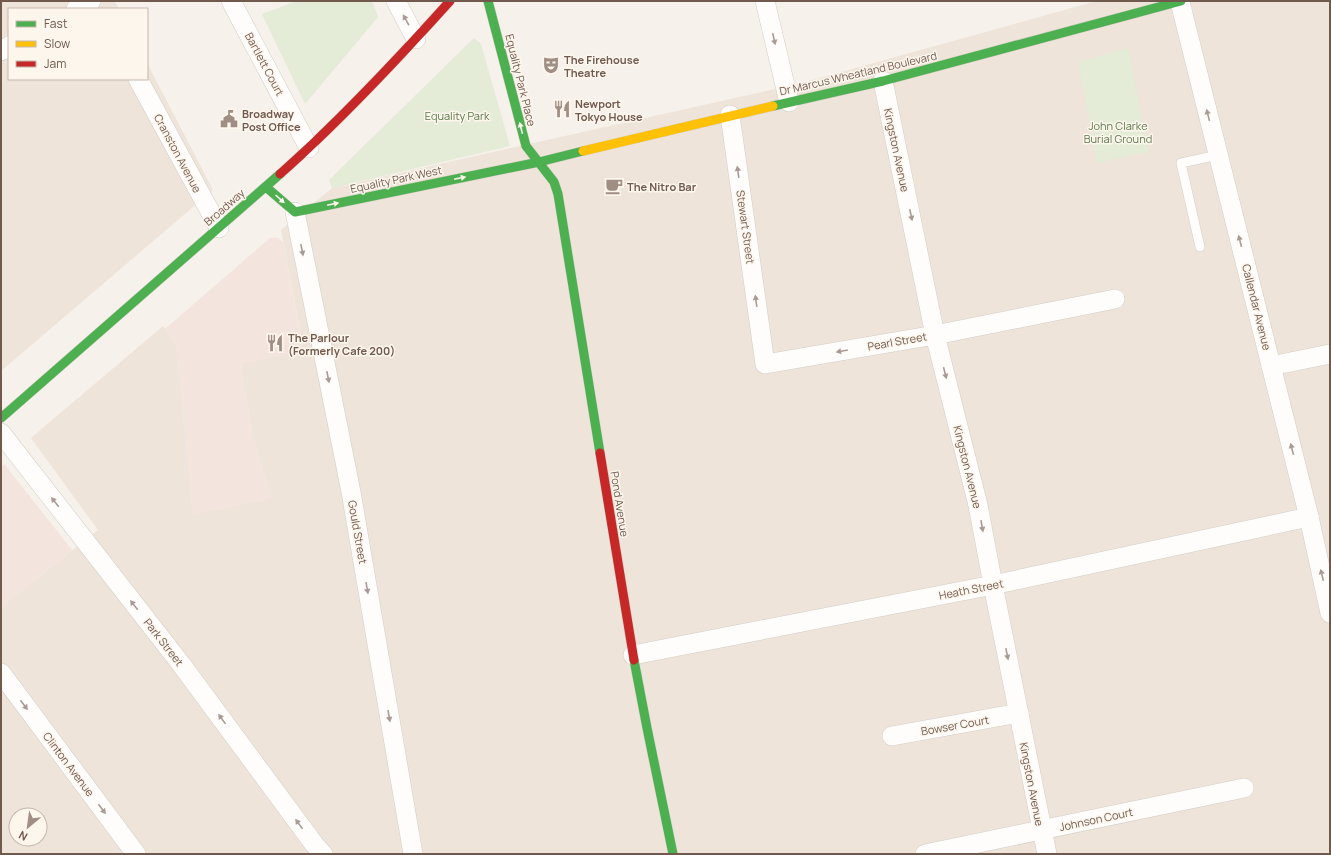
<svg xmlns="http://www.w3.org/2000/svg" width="1331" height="855" viewBox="0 0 1331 855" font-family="Manrope,sans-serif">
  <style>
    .residential { fill: #eee4d9; fill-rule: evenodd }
    .commercial { fill: #f3e4dd }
    .green { fill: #e4ebd7 }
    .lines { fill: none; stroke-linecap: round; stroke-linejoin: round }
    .lane-casing { stroke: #d3cdc6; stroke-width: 10 }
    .street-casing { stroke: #d3cdc6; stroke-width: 20 }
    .fast-casing { stroke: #d5cec8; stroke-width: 10 }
    .slow-casing { stroke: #d5cec8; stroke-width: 10 }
    .jam-casing { stroke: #d5cec8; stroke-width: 10 }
    .lane { stroke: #fefdfc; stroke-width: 9 }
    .street { stroke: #fefdfc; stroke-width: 19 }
    .fast { stroke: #4caf50; stroke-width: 9 }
    .slow { stroke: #ffc107; stroke-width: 9 }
    .jam { stroke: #c62828; stroke-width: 9 }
    .oneway { fill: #a99b94 }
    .oneway2 { fill: #fdf6ed }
    .labels { text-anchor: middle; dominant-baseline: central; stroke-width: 3; stroke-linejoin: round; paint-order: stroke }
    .poi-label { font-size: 11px; font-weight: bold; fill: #71594e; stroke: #fdf6ed; text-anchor: start }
    .street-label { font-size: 11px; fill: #71594e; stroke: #fdf6ed }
    .park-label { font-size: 11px; fill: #5a7a4b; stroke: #fdf6ed }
  </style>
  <rect width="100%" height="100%" fill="#f6f1eb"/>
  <g class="residential">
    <polygon points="1,1 115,1 119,9 9,9 9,79 147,79 147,63 213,190 1,371"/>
    <path d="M 1097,1 L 1330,1 L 1330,854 L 1,854 L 1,607 L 98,530 L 31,438 L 163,326 L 176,345 L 193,514 L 271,498 L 252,433 L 241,363 L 304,351 L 281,230 L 332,188 L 802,83 ZM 16,815 L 40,815 L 40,839 L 16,839 Z"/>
  </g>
  <g class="commercial">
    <polygon points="270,238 278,238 283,242 304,352 241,363 252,433 271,498 193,515 176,345 165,329"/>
    <polygon points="4,464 72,550 75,548 1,607 1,467"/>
  </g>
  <g class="green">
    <polygon points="297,1 372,1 378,17 305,104 262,14"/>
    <polygon points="474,38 481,44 510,146 332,188 329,180"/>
    <polygon points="1128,48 1149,152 1097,163 1078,62"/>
  </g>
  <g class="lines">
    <g class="lane-casing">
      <polyline id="lane" points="1200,247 1181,163 1218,155"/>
    </g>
    <g class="street-casing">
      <g id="street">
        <polyline points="231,1 309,148"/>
        <polyline points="396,1 416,39"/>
        <polyline points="765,1 789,102"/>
        <polyline points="1180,2 1309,517 1330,613"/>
        <polyline points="76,9 91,1"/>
        <polyline points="1,51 9,46"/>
        <polyline points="138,79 219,228"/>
        <polyline points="883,81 935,335 978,505 993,585 1047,854"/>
        <polyline points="730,115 765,364 935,335 1115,299"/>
        <polyline points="295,212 351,492 413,854"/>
        <polyline points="1271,366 1330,354"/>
        <polyline points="1,433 181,664 314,844 323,854"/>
        <polyline points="633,655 993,585 1309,517"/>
        <polyline points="1,673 136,854"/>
        <polyline points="892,736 1019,713"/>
        <polyline points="925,854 1244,788"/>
      </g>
    </g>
    <g class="fast-casing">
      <g id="fast">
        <polyline points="488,1 526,146 554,182 558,194 600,453"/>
        <polyline points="773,106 883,81 1181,1"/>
        <polyline points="266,187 295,212 539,162 583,151"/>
        <polyline points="1,418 280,174"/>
        <polyline points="634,660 647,728 673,854"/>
      </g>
    </g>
    <g class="slow-casing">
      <polyline id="slow" points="583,151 773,106"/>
    </g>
    <g class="jam-casing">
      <g id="jam">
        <path d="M 280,174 C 340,121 396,61 450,1"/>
        <polyline points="600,453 634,660"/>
      </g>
    </g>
    <use href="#lane" class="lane"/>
    <use href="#street" class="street"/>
    <use href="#fast" class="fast"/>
    <use href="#slow" class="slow"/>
    <use href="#jam" class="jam"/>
  </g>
  <defs><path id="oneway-solid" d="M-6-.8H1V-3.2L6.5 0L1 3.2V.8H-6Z"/></defs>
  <g class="oneway">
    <use href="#oneway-solid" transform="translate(406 20) rotate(-119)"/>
    <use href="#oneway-solid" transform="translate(774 39) rotate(77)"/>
    <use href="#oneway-solid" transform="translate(1208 115) rotate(-104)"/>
    <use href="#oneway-solid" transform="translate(738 172) rotate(-98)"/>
    <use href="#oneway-solid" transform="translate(911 215) rotate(78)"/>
    <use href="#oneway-solid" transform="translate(1240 241) rotate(-104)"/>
    <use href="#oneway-solid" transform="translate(302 250) rotate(79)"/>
    <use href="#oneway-solid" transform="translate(756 301) rotate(-98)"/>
    <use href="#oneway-solid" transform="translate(842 351) rotate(170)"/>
    <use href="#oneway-solid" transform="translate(945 373) rotate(76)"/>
    <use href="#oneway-solid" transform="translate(328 377) rotate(79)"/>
    <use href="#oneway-solid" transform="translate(1292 449) rotate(-104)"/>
    <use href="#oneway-solid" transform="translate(55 502) rotate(-128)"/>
    <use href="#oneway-solid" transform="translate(982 526) rotate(80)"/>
    <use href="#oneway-solid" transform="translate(1322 575) rotate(-103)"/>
    <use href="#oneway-solid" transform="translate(367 588) rotate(80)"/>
    <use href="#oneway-solid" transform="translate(134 605) rotate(-128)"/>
    <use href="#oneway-solid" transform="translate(1007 654) rotate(79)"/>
    <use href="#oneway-solid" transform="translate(24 705) rotate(53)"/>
    <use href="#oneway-solid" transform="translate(389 716) rotate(80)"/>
    <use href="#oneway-solid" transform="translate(222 719) rotate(-126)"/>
    <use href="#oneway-solid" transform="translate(102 809) rotate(53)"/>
    <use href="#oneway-solid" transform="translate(299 824) rotate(-126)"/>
  </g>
  <g class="oneway2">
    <use href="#oneway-solid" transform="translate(521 128) rotate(-104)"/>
    <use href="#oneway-solid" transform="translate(460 178) rotate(-12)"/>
    <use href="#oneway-solid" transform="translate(280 199) rotate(42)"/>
    <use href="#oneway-solid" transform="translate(333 204) rotate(-12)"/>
  </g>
  <defs>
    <g id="theatre-bare" transform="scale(1.38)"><path d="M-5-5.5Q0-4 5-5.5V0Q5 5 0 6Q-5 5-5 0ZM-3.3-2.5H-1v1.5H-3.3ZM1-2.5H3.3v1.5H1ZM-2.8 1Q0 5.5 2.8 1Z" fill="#a08e85" stroke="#fdf6ed" stroke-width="2.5" paint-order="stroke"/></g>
    <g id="restaurant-bare" transform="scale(1.38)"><path d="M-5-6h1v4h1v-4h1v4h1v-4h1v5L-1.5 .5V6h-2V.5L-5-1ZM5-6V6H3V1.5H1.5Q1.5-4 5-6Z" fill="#a08e85" stroke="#fdf6ed" stroke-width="2.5" paint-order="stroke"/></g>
    <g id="civic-bare" transform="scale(1.38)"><path d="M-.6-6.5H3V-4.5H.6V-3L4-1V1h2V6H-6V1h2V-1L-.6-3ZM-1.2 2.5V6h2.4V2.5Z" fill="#a08e85" stroke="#fdf6ed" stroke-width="2.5" paint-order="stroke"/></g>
    <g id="cafe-bare" transform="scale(1.38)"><path d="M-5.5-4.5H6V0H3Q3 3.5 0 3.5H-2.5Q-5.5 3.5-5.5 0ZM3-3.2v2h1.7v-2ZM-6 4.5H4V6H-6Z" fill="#a08e85" stroke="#fdf6ed" stroke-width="2.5" paint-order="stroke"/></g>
  </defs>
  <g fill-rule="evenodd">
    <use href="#theatre-bare" x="551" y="65"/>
    <use href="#restaurant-bare" x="562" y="109"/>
    <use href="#civic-bare" x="229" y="119"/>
    <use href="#cafe-bare" x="614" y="186"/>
    <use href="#restaurant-bare" x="275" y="343"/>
  </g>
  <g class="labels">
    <g class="poi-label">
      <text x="564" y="59">The Firehouse<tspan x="564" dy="13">Theatre</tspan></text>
      <text x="575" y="103">Newport<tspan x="575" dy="13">Tokyo House</tspan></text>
      <text x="242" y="113">Broadway<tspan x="242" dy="13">Post Office</tspan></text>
      <text x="627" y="186">The Nitro Bar</text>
      <text x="288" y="337">The Parlour<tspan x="288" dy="13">(Formerly Cafe 200)</tspan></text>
    </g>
    <g class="street-label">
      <text transform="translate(265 64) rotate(62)">Bartlett Court</text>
      <text transform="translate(858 73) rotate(-13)">Dr Marcus Wheatland Boulevard</text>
      <text transform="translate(521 80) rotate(76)">Equality Park Place</text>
      <text transform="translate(897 150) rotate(78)">Kingston Avenue</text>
      <text transform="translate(178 153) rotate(62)">Cranston Avenue</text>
      <text transform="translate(396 179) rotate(-12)">Equality Park West</text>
      <text transform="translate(224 207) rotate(-41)">Broadway</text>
      <text transform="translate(746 227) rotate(82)">Stewart Street</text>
      <text transform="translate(1257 307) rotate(76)">Callendar Avenue</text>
      <text transform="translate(897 341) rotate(-10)">Pearl Street</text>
      <text transform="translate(968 467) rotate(76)">Kingston Avenue</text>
      <text transform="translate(620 504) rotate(81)">Pond Avenue</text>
      <text transform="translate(358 532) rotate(80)">Gould Street</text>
      <text transform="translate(971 589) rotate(-11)">Heath Street</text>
      <text transform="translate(164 642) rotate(52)">Park Street</text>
      <text transform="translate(955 725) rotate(-10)">Bowser Court</text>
      <text transform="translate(69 764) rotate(53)">Clinton Avenue</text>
      <text transform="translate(1032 784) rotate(79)">Kingston Avenue</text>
      <text transform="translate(1096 819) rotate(-12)">Johnson Court</text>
    </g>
    <g class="park-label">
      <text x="457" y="115">Equality Park</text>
      <text x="1118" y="125">John Clarke<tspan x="1118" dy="13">Burial Ground</tspan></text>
    </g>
  </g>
  <rect width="1331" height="855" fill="none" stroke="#71594e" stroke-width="4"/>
  <rect x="8" y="8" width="140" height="72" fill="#fdf6ed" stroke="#c5b7ad"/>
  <rect x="16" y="21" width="20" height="6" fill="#4caf50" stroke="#c5b7ad"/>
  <text x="44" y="28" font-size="12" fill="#71594e">Fast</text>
  <rect x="16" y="41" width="20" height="6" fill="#ffc107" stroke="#c5b7ad"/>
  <text x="44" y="48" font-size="12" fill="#71594e">Slow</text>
  <rect x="16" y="61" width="20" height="6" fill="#c62828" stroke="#c5b7ad"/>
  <text x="44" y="68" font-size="12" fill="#71594e">Jam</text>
  <g transform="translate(28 827) rotate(209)"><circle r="19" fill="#fdf6ed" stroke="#c5b7ad"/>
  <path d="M0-3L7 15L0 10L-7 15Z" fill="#a08e85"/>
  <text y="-6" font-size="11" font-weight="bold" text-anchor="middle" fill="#71594e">N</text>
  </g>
</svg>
